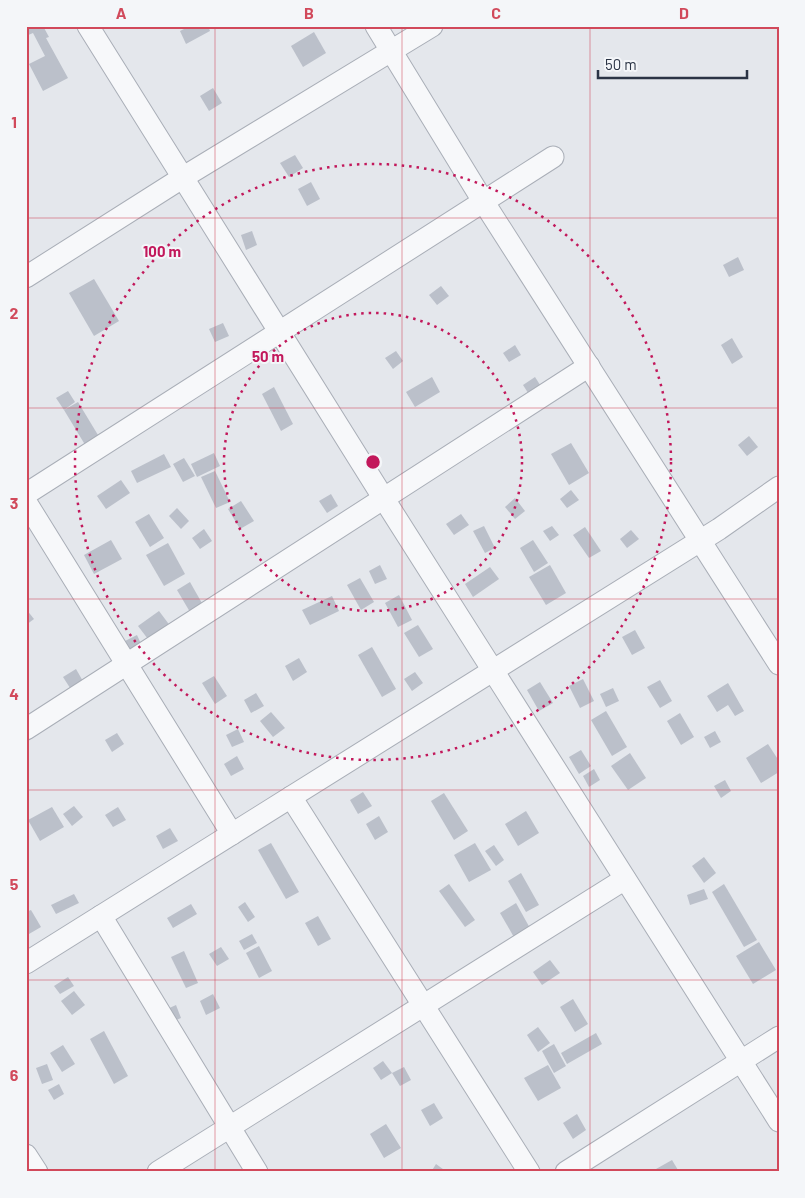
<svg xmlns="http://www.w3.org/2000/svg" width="805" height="1198" viewBox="0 0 805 1198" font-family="Barlow,sans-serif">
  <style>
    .building { fill: #bbc0ca }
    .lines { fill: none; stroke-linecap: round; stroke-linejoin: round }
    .minor-casing { stroke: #a9aeb7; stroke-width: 23 }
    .minor { stroke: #f7f8fa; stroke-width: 21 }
    .grid { fill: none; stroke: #d1495b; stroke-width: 1; stroke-opacity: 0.55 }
    .ring { fill: none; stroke: #c2185b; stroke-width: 2.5; stroke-dasharray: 2.5 5 }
    .centre { fill: #c2185b; stroke: #f4f6f9; stroke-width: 2.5 }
    .ring-label { font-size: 15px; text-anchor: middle; font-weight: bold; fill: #c2185b; stroke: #f4f6f9; stroke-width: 4; stroke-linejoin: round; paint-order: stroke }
    .neatline { fill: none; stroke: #d1495b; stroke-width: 2 }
    .grid-label { font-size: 16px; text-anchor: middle; font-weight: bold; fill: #d1495b }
  </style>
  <rect width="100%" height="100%" fill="#e4e7ec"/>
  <g class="building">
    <polygon points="26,26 43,26 49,37 46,38 68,78 43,91 29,64 45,56 33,33 26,36"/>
    <polygon points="190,26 208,26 210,31 186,44 180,31"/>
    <polygon points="314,32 326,53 303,67 291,46"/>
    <polygon points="213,88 222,103 209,111 200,96"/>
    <polygon points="295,155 303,168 289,177 280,163"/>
    <polygon points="311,182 320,199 307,206 298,189"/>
    <polygon points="252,231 257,245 246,250 241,235"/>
    <polygon points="738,257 744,270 729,277 723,265"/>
    <polygon points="94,279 119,321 94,336 69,293"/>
    <polygon points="441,286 449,296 437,305 429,295"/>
    <polygon points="223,323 229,336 215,342 209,329"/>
    <polygon points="732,338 743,357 732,364 721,345"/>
    <polygon points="515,345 521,355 509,362 503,353"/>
    <polygon points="396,351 403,361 393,369 385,358"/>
    <polygon points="432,377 440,392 415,407 406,392"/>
    <polygon points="535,377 542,388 530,396 523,385"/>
    <polygon points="274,387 293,424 281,431 262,394"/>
    <polygon points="68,391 75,402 64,410 56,398"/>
    <polygon points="78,402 101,440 87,448 64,410"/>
    <polygon points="749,436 758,447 747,456 738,445"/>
    <polygon points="571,443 589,473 569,485 551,454"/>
    <polygon points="214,453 220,466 197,477 191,464"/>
    <polygon points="164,454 171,467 137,483 131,471"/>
    <polygon points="184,458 195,476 183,482 173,464"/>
    <polygon points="215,471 230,502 216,508 201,477"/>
    <polygon points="121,480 130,493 106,509 97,496"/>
    <polygon points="571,490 579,500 567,508 560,499"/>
    <polygon points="331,494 338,506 327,513 319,501"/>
    <polygon points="515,498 525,511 515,519 505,507"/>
    <polygon points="241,501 254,521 240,529 228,509"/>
    <polygon points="177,508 189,521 181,529 169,516"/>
    <polygon points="149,514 164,538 150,547 135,522"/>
    <polygon points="461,514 469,525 454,535 446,524"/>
    <polygon points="484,526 495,548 485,553 473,531"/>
    <polygon points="552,526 559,535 550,541 543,531"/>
    <polygon points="585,527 601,551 589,558 573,535"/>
    <polygon points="204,529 212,541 200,549 192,538"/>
    <polygon points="631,530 639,539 627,548 620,539"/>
    <polygon points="111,540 122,559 94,574 84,555"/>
    <polygon points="533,540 548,563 534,572 520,548"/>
    <polygon points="168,543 185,574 164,586 146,555"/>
    <polygon points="380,565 387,579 375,584 369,571"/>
    <polygon points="550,565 566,593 546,605 529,577"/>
    <polygon points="490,567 499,579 473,597 465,584"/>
    <polygon points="360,578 374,602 361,610 347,585"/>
    <polygon points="190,582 203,605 190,612 177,590"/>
    <polygon points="399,595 412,620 398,627 385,603"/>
    <polygon points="332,596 339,611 310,625 302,610"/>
    <polygon points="26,609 34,619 26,625"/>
    <polygon points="159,611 171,627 151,643 138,626"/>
    <polygon points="418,625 433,649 419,657 404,633"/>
    <polygon points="635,630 645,648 632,655 622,637"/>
    <polygon points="137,635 142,646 130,651 125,641"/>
    <polygon points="372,647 396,689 382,697 358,655"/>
    <polygon points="299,658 307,672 293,681 285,666"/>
    <polygon points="76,669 84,683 72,691 63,677"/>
    <polygon points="415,672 423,683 412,691 404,679"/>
    <polygon points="214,676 227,696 215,704 202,683"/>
    <polygon points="583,679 594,701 580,708 569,686"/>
    <polygon points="660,680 672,701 660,708 647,687"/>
    <polygon points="540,682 553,703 539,711 527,690"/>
    <polygon points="728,683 744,711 735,716 728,705 717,712 707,696"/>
    <polygon points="613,688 619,701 606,707 600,694"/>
    <polygon points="256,693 264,706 251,713 244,700"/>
    <polygon points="606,711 627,747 612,756 591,720"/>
    <polygon points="271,712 285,728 273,737 260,721"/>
    <polygon points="680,713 694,737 681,745 667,721"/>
    <polygon points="238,729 244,742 232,747 226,735"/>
    <polygon points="715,731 721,742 710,748 704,737"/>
    <polygon points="117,733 124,744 112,752 105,740"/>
    <polygon points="768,744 779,761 779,772 761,783 746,758"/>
    <polygon points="581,750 591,766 579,774 569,757"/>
    <polygon points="630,753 646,778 628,790 611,766"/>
    <polygon points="237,756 244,769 231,776 224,764"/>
    <polygon points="594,769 600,780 589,787 583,776"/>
    <polygon points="725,780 731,791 721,798 714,786"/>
    <polygon points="363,792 372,806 358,814 350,800"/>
    <polygon points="444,793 468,831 454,840 431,801"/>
    <polygon points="74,806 83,817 72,826 63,814"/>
    <polygon points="52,807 64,827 40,841 28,820"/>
    <polygon points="118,807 126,820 113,827 105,815"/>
    <polygon points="526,811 539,833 518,846 505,824"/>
    <polygon points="379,816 388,832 375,840 366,824"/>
    <polygon points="170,828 178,841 163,849 156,836"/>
    <polygon points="271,843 299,892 286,899 258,850"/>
    <polygon points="475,843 491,870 469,882 454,855"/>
    <polygon points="494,845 504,860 496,866 485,851"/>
    <polygon points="704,857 716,873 704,883 692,866"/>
    <polygon points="521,873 539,905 526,912 508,881"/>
    <polygon points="449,884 475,920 465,927 439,891"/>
    <polygon points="724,884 757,940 744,947 712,892"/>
    <polygon points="704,889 708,899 690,905 687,895"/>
    <polygon points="74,894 79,903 56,914 51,905"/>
    <polygon points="245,902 255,917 248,922 238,907"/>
    <polygon points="516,903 531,930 515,939 500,913"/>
    <polygon points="191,904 197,914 173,928 167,918"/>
    <polygon points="31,910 41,927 29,934 26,929 26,912"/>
    <polygon points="318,916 331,939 318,946 305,923"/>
    <polygon points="252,934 257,943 244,950 239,941"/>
    <polygon points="759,942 776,970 753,984 736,956"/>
    <polygon points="259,946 272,971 259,978 246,953"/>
    <polygon points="221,947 229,959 217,966 209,954"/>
    <polygon points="184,951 198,983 186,988 171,957"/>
    <polygon points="550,960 560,973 542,985 533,972"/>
    <polygon points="68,977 74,986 60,994 54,986"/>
    <polygon points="74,991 85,1005 72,1015 61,1001"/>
    <polygon points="213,994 220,1008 206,1015 200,1001"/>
    <polygon points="573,999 588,1024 575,1032 560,1007"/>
    <polygon points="176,1005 181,1018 169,1023 163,1011"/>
    <polygon points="538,1027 550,1043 538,1052 527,1035"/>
    <polygon points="104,1031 128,1076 114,1084 90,1039"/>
    <polygon points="596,1033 602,1044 567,1064 561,1053"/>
    <polygon points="554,1044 566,1066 554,1073 542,1051"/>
    <polygon points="63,1045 75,1064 62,1072 50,1053"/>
    <polygon points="383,1061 392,1073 381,1080 373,1068"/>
    <polygon points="47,1064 53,1080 42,1084 36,1068"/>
    <polygon points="548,1065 561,1088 538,1101 524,1078"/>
    <polygon points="404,1067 411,1080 400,1086 392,1073"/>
    <polygon points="59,1084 64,1094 54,1100 48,1090"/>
    <polygon points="434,1103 443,1118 430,1126 421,1110"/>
    <polygon points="577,1114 586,1130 573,1139 563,1123"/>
    <polygon points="386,1124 401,1148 384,1158 370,1134"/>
    <polygon points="672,1160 678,1170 657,1172 656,1169"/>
    <polygon points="436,1164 447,1172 431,1172"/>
  </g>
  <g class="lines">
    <g class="minor-casing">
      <g id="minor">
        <polyline points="88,26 384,499 779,1121"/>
        <polyline points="376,26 483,201 779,664"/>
        <polyline points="26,277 182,178 432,26"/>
        <polyline points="26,494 553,157"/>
        <polyline points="26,502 232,834"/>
        <polyline points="26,729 589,366"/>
        <polyline points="291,797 529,1172"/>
        <polyline points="101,916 257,1172"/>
        <polyline points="26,963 719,529 779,487"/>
        <polyline points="26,1155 37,1172"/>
        <polyline points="158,1172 625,879"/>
        <polyline points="566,1172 779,1037"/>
      </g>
    </g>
    <use href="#minor" class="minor"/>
  </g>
  <path class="grid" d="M 215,26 L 215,1172M 402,26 L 402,1172M 590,26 L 590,1172M 26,218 L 779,218M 26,408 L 779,408M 26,599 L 779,599M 26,790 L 779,790M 26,980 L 779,980"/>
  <g class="ring">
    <circle cx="373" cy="462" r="149"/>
    <circle cx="373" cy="462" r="298"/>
  </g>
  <circle cx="373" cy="462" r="8" class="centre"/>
  <g class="ring-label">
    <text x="162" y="257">100 m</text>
    <text x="268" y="362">50 m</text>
  </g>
  <rect width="805" height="1198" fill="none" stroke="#f4f6f9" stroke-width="55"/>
  <path d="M598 70v8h149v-8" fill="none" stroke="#2b3445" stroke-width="2.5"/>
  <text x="605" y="70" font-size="15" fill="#2b3445" stroke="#f4f6f9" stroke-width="4" paint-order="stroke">50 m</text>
  <rect x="28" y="28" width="750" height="1142" class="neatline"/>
  <g class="grid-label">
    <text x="121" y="19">A</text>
    <text x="309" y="19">B</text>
    <text x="496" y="19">C</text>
    <text x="684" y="19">D</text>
    <text x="14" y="128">1</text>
    <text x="14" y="319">2</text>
    <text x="14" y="509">3</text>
    <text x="14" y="700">4</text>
    <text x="14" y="890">5</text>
    <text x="14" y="1081">6</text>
  </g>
</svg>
